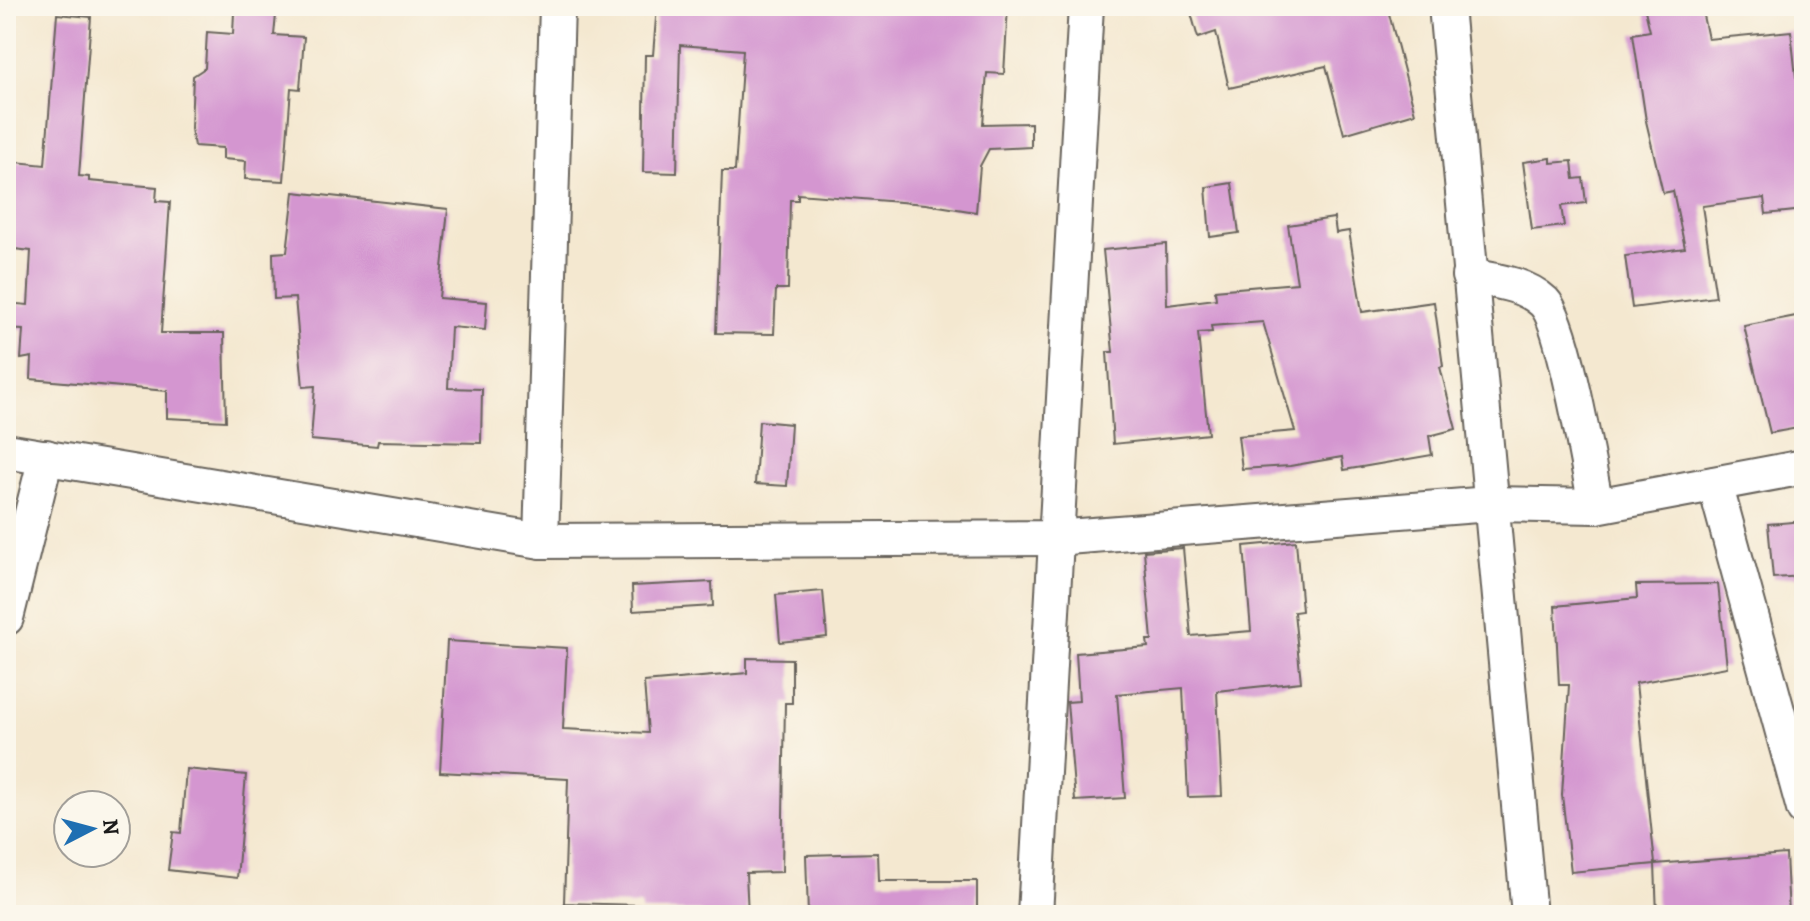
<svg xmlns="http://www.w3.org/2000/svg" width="1810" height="921" viewBox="0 0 1810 921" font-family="Alegreya,serif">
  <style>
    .building { fill: #d496d0 }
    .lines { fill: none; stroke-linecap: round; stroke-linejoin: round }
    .street-casing { stroke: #68635b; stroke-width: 38 }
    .street { stroke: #fff; stroke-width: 34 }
  </style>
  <rect width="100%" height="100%" fill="#fbf7ec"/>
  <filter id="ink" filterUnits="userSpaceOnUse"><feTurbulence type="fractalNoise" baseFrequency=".0125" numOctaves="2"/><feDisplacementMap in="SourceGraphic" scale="16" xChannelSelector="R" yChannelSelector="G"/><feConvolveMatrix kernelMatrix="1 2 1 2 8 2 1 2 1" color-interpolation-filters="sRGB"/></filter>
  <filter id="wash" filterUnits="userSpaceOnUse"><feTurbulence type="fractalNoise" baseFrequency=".006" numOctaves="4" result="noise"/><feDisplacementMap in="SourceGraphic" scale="32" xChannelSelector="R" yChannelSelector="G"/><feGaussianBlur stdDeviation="1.8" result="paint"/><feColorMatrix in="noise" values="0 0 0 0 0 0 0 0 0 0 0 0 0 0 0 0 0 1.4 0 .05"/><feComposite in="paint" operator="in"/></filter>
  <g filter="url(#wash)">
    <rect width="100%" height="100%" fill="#f4e8d0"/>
    <g id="blocks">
      <g class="building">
        <polygon points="657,6 1008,6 1004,74 987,73 983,124 1031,123 1031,147 989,149 980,166 976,212 926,204 798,194 798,200 790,200 788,289 776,289 774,334 716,333 722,171 735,171 743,50 680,45 677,173 643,172 645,55 653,55"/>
        <polygon points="1189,6 1387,6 1415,113 1344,134 1326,66 1229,88 1216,32 1198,38"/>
        <polygon points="1644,6 1701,6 1708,39 1791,31 1796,77 1804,76 1804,210 1766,214 1764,198 1702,206 1716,297 1632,308 1625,256 1685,248 1673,191 1663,193 1646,121 1633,34 1650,31"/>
        <polygon points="234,12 276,15 274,35 304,37 300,89 291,88 284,181 245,179 246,161 223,159 223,148 194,146 191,129 193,76 205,68 207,32 233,34"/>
        <polygon points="57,14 91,17 79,176 89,177 89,181 157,187 156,201 170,202 161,333 224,333 226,421 167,418 167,391 31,379 32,357 21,359 23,330 6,329 6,303 28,305 31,251 6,248 6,161 45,165"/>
        <polygon points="1551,158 1551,163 1572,161 1574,179 1583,178 1586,203 1561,206 1564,226 1532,230 1523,162"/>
        <polygon points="1232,183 1239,233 1210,237 1206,187"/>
        <polygon points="294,192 448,209 439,298 487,302 485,330 451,327 448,388 482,389 481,443 378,441 377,446 311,440 315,386 303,387 295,298 274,299 273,253 287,252"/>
        <polygon points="1334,218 1336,233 1349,231 1362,312 1434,302 1443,366 1440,367 1456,429 1429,436 1432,455 1344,470 1342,457 1290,466 1242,469 1238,436 1295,431 1263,322 1211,326 1212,332 1198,333 1208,434 1113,444 1107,352 1113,352 1103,250 1166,244 1167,305 1216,299 1215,290 1297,283 1288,225"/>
        <polygon points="1796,316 1804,350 1804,427 1770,433 1744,326"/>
        <polygon points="759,421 791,424 787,486 755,484"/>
        <polygon points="1804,521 1804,576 1773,578 1768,524"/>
        <polygon points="1296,541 1302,611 1294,612 1301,682 1217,691 1222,796 1188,797 1183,688 1117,694 1125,798 1075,801 1067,702 1079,701 1076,653 1148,647 1147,640 1152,640 1144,551 1183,548 1191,636 1251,631 1244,546"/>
        <polygon points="712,582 713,606 633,611 632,586"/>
        <polygon points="1718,584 1727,667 1636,683 1655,864 1571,872 1562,795 1569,685 1559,685 1555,606 1637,598 1636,585"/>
        <polygon points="823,591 827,637 780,642 776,595"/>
        <polygon points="447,641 567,648 563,729 648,733 644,682 747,673 747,658 792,659 792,703 785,703 782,872 746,873 748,915 702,915 701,911 641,911 641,905 564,903 568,779 440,772"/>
        <polygon points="186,769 246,775 237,878 168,870 173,832 181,833"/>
        <polygon points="878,853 879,881 977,881 977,915 808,915 806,855"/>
        <polygon points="1786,854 1789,915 1657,915 1655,864"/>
      </g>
    </g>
  </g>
  <g filter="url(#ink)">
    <use href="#blocks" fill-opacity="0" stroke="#68635b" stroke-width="2"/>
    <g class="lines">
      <g class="street-casing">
        <g id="street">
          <polyline points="1446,6 1529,915"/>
          <path d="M 1469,276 C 1495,281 1523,283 1544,302 C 1564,322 1589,470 1596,506"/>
          <polyline points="6,451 541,541 1054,538 1490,504 1596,506 1804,467"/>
          <polyline points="1715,484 1804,809"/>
          <polyline points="541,541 557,6"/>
          <polyline points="6,618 46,457"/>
          <polyline points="1035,915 1086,6"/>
        </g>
      </g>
      <use href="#street" class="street"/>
    </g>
  </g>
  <rect width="1810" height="921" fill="none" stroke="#fbf7ec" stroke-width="32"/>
  <g transform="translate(92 829) rotate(84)"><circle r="38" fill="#fbf7ec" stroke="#a29f99" stroke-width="2"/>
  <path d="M0-6L14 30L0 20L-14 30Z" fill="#1f6fb2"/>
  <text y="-12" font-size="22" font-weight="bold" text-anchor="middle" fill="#1c1c1c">N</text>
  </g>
</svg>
